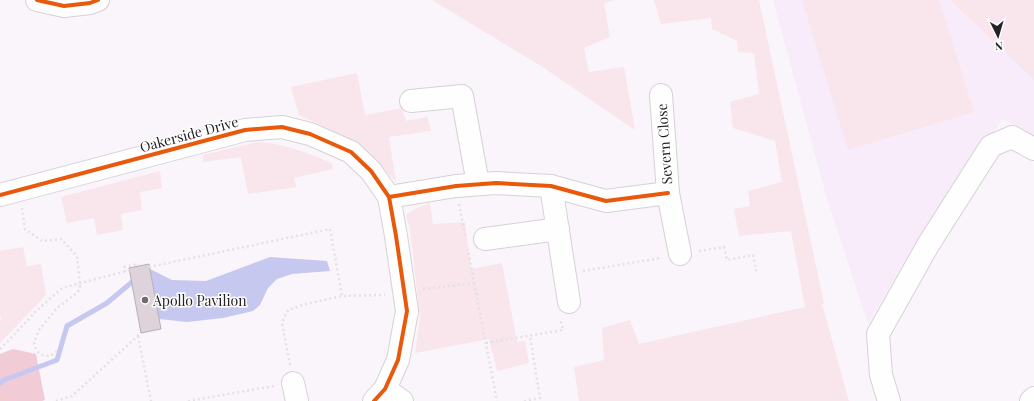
<svg xmlns="http://www.w3.org/2000/svg" width="1034" height="401" viewBox="0 0 1034 401" font-family="'Playfair Display',serif">
  <style>
    .built { fill: #f8ecfa }
    .green { fill: #f9e5ec }
    .forest { fill: #f1ccd7 }
    .water { fill: #c6c8ef }
    .lines { fill: none; stroke-linecap: round; stroke-linejoin: round }
    .stream { stroke: #c6c8ef; stroke-width: 5 }
    .building { fill: #ded2db; stroke: #b6b1b6 }
    .minor-casing { stroke: #d6d1d6; stroke-width: 24 }
    .path { stroke: #e3e1e4; stroke-width: 2.5; stroke-dasharray: 2 3; stroke-linecap: butt }
    .minor { stroke: #fefefe; stroke-width: 22 }
    .minor-bridge-casing { stroke: #d6d1d6; stroke-width: 24; stroke-linecap: butt }
    .minor-bridge { stroke: #fefefe; stroke-width: 22 }
    .cycleway-casing { stroke: #fff; stroke-width: 6 }
    .cycleway { stroke: #e8590c; stroke-width: 4 }
    .poi-dot { fill: #706b71; stroke: #fff; stroke-width: 1.5 }
    .labels { text-anchor: middle; dominant-baseline: central; stroke-width: 3; stroke-linejoin: round; paint-order: stroke }
    .street-label { font-size: 14px; fill: #252126; stroke: #fff }
    .poi-label { font-size: 14px; fill: #252126; stroke: #fff; text-anchor: start }
  </style>
  <rect width="100%" height="100%" fill="#faf5fb"/>
  <polygon class="built" points="773,0 1034,0 1034,137 1003,119 925,227 868,324 826,196"/>
  <g class="green">
    <polygon points="432,0 615,0 604,3 610,37 584,48 589,72 624,67 635,130 541,66"/>
    <polygon points="654,0 759,0 824,303 822,304 849,401 579,401 574,367 604,360 602,328 630,320 639,344 805,307 791,231 739,236 734,209 750,206 748,191 782,182 775,141 733,128 730,102 759,94 754,53 738,52 737,41 712,29 711,18 661,24"/>
    <polygon points="802,0 939,0 974,112 848,150"/>
    <polygon points="950,0 1034,0 1034,80"/>
    <polygon points="357,73 365,115 402,108 406,121 427,117 431,131 389,137 396,182 370,154 340,134 299,115 291,87"/>
    <path d="M 257,142 C 283,143 308,153 332,163 L 333,169 L 294,178 L 296,187 L 248,194 L 241,157 L 203,162 L 203,155 Z"/>
    <polygon points="160,171 162,188 140,192 142,210 121,214 123,230 97,235 94,218 67,223 61,197"/>
    <polygon points="430,203 433,224 465,222 471,269 502,263 517,342 525,341 529,363 497,371 489,339 415,353 420,318 410,229 406,215 417,208"/>
    <polygon points="23,247 27,266 41,264 46,295 0,343 0,320 1,320 0,313 0,251"/>
  </g>
  <polygon class="forest" points="13,349 36,354 45,400 42,401 0,401 0,354"/>
  <polygon class="water" points="270,257 327,261 330,271 292,274 277,279 268,288 260,305 253,311 223,318 187,322 159,319 150,269 172,280 206,281"/>
  <g class="lines">
    <polyline class="stream" points="0,383 4,380 57,360 67,326 107,303 132,282 137,281"/>
  </g>
  <polygon class="building" points="149,264 161,329 141,333 129,268"/>
  <g class="lines">
    <g class="minor-casing">
      <g id="minor">
        <polyline points="37,0 64,6 90,3 98,0"/>
        <polyline points="661,95 668,193 680,254"/>
        <polyline points="411,101 462,96 478,184"/>
        <polyline points="551,186 569,302"/>
        <polyline points="0,195 245,130 282,127 310,134 351,152 371,171 389,197 396,236"/>
        <polyline points="389,197 456,186 496,183 551,186 606,201 668,193"/>
        <polyline points="485,239 558,229"/>
        <polyline points="293,383 297,401"/>
        <polyline points="385,389 402,401"/>
        <polyline points="374,401 385,389 398,360 407,311"/>
        <polyline points="889,401 881,375 878,334 928,245 991,146 1012,137 1034,149"/>
        <polyline points="1031,401 1034,398"/>
      </g>
    </g>
    <g class="path">
      <polyline points="459,204 465,236"/>
      <polyline points="22,208 25,229 42,241 61,239 77,256 80,284"/>
      <polyline points="699,251 724,247 727,260 753,255 757,274"/>
      <polyline points="149,267 330,229 342,296 385,295"/>
      <polyline points="583,271 661,258"/>
      <polyline points="125,272 124,267 138,264 138,266"/>
      <polyline points="474,283 497,401"/>
      <polyline points="423,289 474,283 468,249"/>
      <polyline points="138,336 151,401"/>
      <polyline points="486,343 563,330 561,323 563,319"/>
      <polyline points="0,349 12,337 35,312 62,288 130,270"/>
      <path d="M 57,351 C 52,356 45,358 39,353 C 36,351 35,346 34,343 L 39,330 L 57,308 L 78,292 L 81,283"/>
      <polyline points="290,365 282,323 288,310 306,304 342,296"/>
      <polyline points="56,401 72,396 141,333"/>
      <polyline points="188,401 274,386"/>
      <polyline points="524,401 540,398 530,336"/>
    </g>
    <use href="#minor" class="minor"/>
    <g class="minor-bridge-casing">
      <polyline id="minor-bridge" points="396,236 407,311"/>
    </g>
    <use href="#minor-bridge" class="minor-bridge"/>
    <g class="cycleway-casing">
      <g id="cycleway">
        <polyline points="37,0 64,6 90,3 98,0"/>
        <polyline points="0,195 245,130 282,127 310,134 351,152 371,171 389,197 396,236 407,311 398,360 385,389 374,401"/>
        <polyline points="389,197 456,186 496,183 551,186 606,201 668,193"/>
      </g>
    </g>
    <use href="#cycleway" class="cycleway"/>
  </g>
  <circle class="poi-dot" cx="145" cy="300" r="4"/>
  <g class="labels">
    <g class="street-label">
      <text transform="translate(189 134) rotate(-15)">Oakerside Drive</text>
      <text transform="translate(664 144) rotate(-94)">Severn Close</text>
    </g>
    <g class="poi-label">
      <text x="153" y="300">Apollo Pavilion</text>
    </g>
  </g>
  <g transform="translate(998 36) rotate(175)" stroke="#ffffff" stroke-width="3" paint-order="stroke">
  <path d="M0-3L7 15L0 10L-7 15Z" fill="#252126"/>
  <text y="-6" font-size="11" font-weight="bold" text-anchor="middle" fill="#252126">N</text>
  </g>
</svg>
